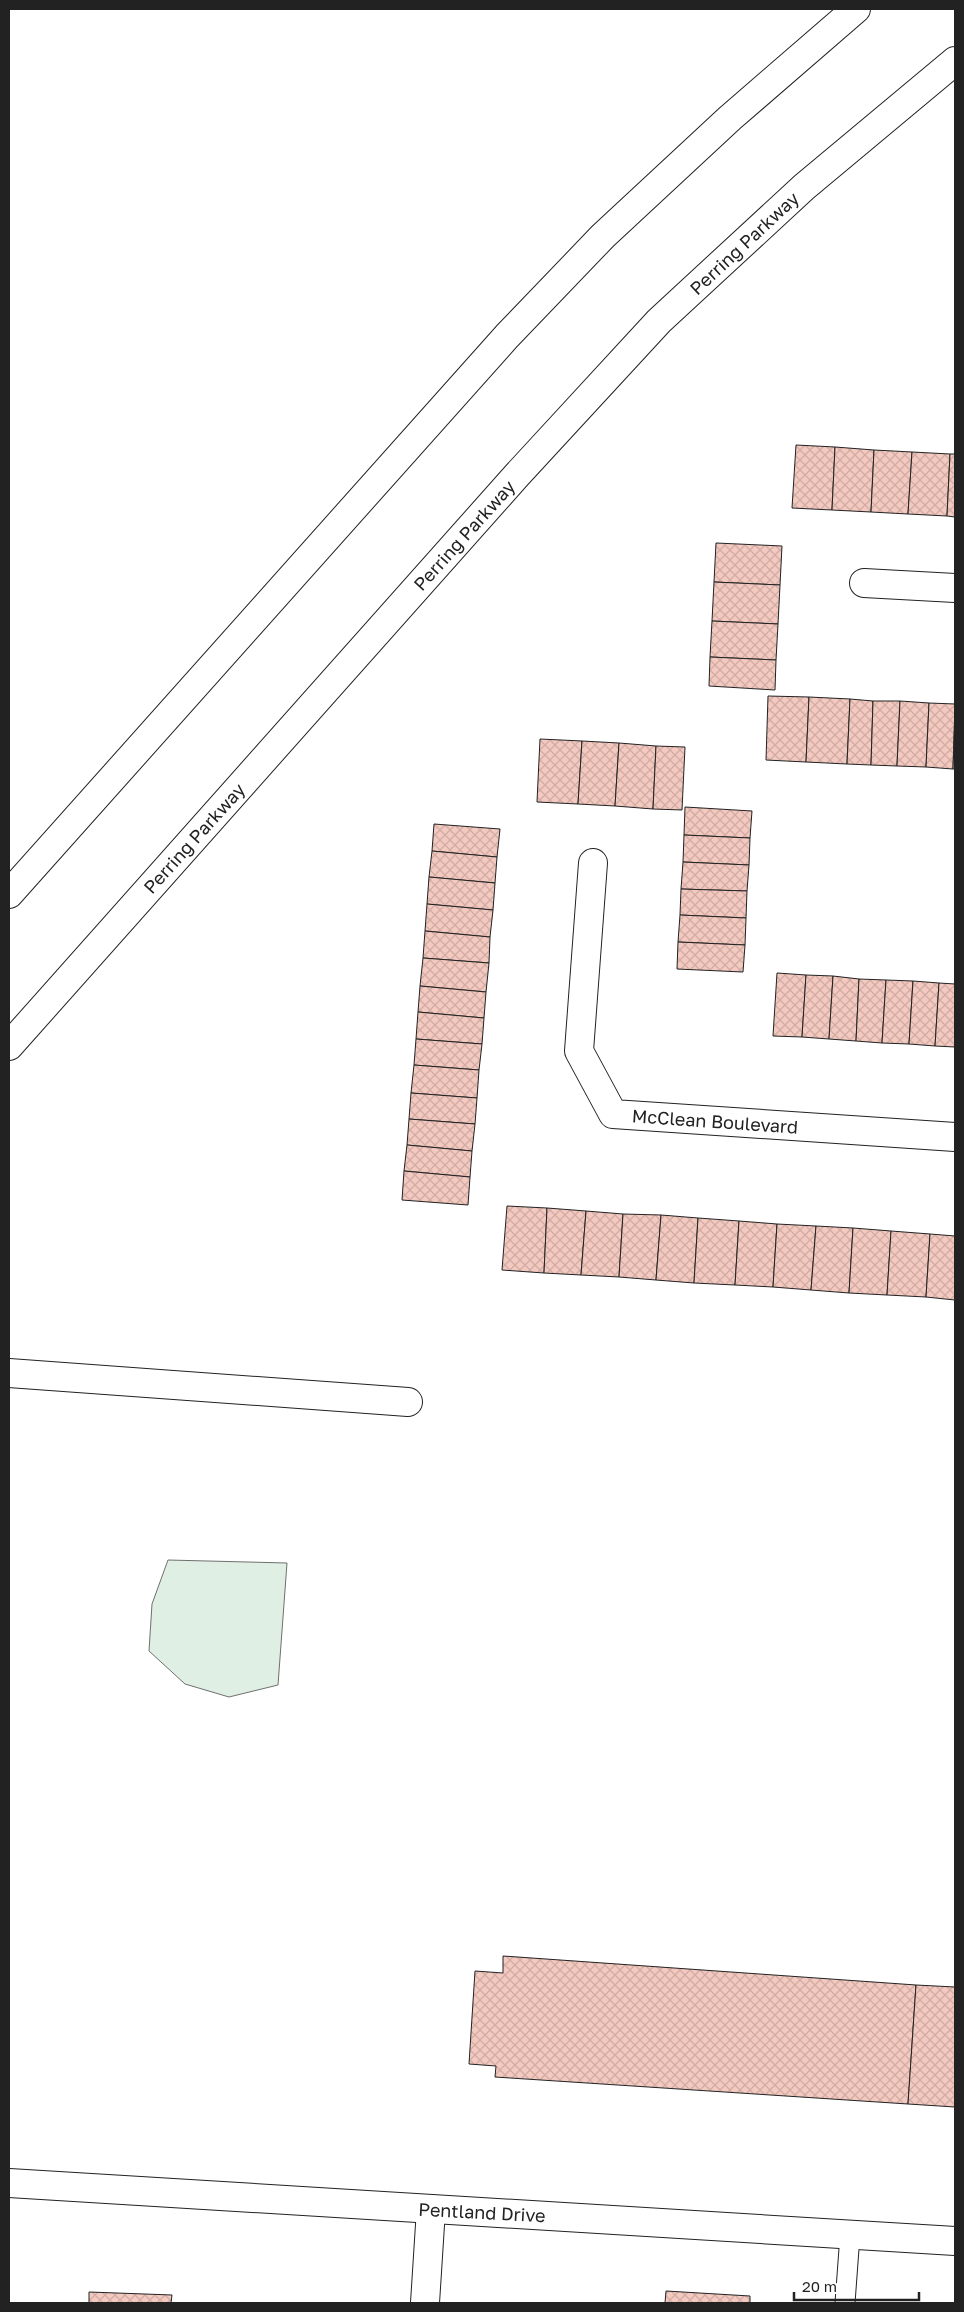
<svg xmlns="http://www.w3.org/2000/svg" width="964" height="2312" viewBox="0 0 964 2312" font-family="'Golos Text',sans-serif">
  <style>
    .pitch { fill: #e0efe3; stroke: #6f6f6f }
    .building { fill: url(#building-cross-hatch); stroke: #222 }
    .lines { fill: none; stroke-linecap: round; stroke-linejoin: round }
    .lane-casing { stroke: #222; stroke-width: 21 }
    .street-casing { stroke: #222; stroke-width: 30 }
    .primary-casing { stroke: #222; stroke-width: 30 }
    .lane { stroke: #fff; stroke-width: 19 }
    .street { stroke: #fff; stroke-width: 28 }
    .primary { stroke: #fff; stroke-width: 28 }
    .labels { text-anchor: middle; dominant-baseline: central; stroke-width: 4; stroke-linejoin: round; paint-order: stroke }
    .street-label { font-size: 18px; fill: #222; stroke: #fff }
  </style>
  <defs>
    <pattern id="building-cross-hatch" width="8" height="8" patternUnits="userSpaceOnUse" patternTransform="scale(1.25)"><rect width="8" height="8" fill="#f3c9c0"/><path d="M0 0l8 8M0 8l8-8" fill="none" stroke="#d0aca5"/></pattern>
  </defs>
  <rect width="100%" height="100%" fill="#fff"/>
  <polygon class="pitch" points="168,1560 287,1563 278,1685 229,1697 185,1684 149,1651 152,1604"/>
  <g class="building">
    <polygon points="796,445 835,447 832,510 792,508"/>
    <polygon points="835,447 874,450 871,512 832,510"/>
    <polygon points="874,450 912,452 908,514 871,512"/>
    <polygon points="912,452 950,454 947,516 908,514"/>
    <polygon points="950,454 955,454 955,517 947,516"/>
    <polygon points="716,543 782,546 780,585 714,582"/>
    <polygon points="714,582 780,585 778,624 712,621"/>
    <polygon points="712,621 778,624 776,660 710,657"/>
    <polygon points="710,657 776,660 775,690 709,686"/>
    <polygon points="768,696 809,697 806,762 766,760"/>
    <polygon points="809,697 850,699 847,764 806,762"/>
    <polygon points="850,699 873,701 871,765 847,764"/>
    <polygon points="873,701 900,701 897,766 871,765"/>
    <polygon points="900,701 929,703 926,767 897,766"/>
    <polygon points="929,703 955,704 953,769 926,767"/>
    <polygon points="955,714 955,769 953,769"/>
    <polygon points="540,739 582,741 578,804 537,802"/>
    <polygon points="582,741 619,743 615,806 578,804"/>
    <polygon points="619,743 656,746 653,809 615,806"/>
    <polygon points="656,746 685,747 682,810 653,809"/>
    <polygon points="685,807 752,811 750,838 684,835"/>
    <polygon points="434,824 500,829 497,857 432,851"/>
    <polygon points="684,835 750,838 749,865 683,862"/>
    <polygon points="432,851 497,857 495,883 429,877"/>
    <polygon points="683,862 749,865 747,891 681,889"/>
    <polygon points="429,877 495,883 493,910 427,904"/>
    <polygon points="681,889 747,891 746,918 680,915"/>
    <polygon points="427,904 493,910 490,937 425,931"/>
    <polygon points="680,915 746,918 745,945 678,942"/>
    <polygon points="425,931 490,937 489,963 423,958"/>
    <polygon points="678,942 745,945 743,972 677,969"/>
    <polygon points="423,958 489,963 486,992 420,986"/>
    <polygon points="777,973 806,975 802,1037 773,1036"/>
    <polygon points="806,975 833,976 829,1039 802,1037"/>
    <polygon points="833,976 859,979 856,1041 829,1039"/>
    <polygon points="859,979 886,980 882,1043 856,1041"/>
    <polygon points="886,980 913,981 909,1044 882,1043"/>
    <polygon points="913,981 939,983 935,1046 909,1044"/>
    <polygon points="939,983 955,984 955,1047 935,1046"/>
    <polygon points="420,986 486,992 484,1018 418,1012"/>
    <polygon points="418,1012 484,1018 482,1044 416,1039"/>
    <polygon points="416,1039 482,1044 479,1070 414,1065"/>
    <polygon points="414,1065 479,1070 477,1098 411,1093"/>
    <polygon points="411,1093 477,1098 475,1124 409,1119"/>
    <polygon points="409,1119 475,1124 472,1151 407,1145"/>
    <polygon points="407,1145 472,1151 470,1177 404,1171"/>
    <polygon points="404,1171 470,1177 468,1205 402,1200"/>
    <polygon points="507,1206 547,1208 544,1273 502,1270"/>
    <polygon points="547,1208 586,1211 581,1275 544,1273"/>
    <polygon points="586,1211 623,1214 619,1277 581,1275"/>
    <polygon points="623,1214 661,1215 656,1280 619,1277"/>
    <polygon points="661,1215 698,1218 694,1283 656,1280"/>
    <polygon points="698,1218 739,1221 735,1285 694,1283"/>
    <polygon points="739,1221 777,1224 773,1287 735,1285"/>
    <polygon points="777,1224 816,1226 811,1290 773,1287"/>
    <polygon points="816,1226 853,1228 849,1293 811,1290"/>
    <polygon points="853,1228 891,1231 887,1295 849,1293"/>
    <polygon points="891,1231 930,1234 926,1297 887,1295"/>
    <polygon points="930,1234 955,1236 955,1300 926,1297"/>
    <polygon points="503,1956 916,1985 908,2104 495,2077 496,2066 469,2064 475,1971 503,1973"/>
    <polygon points="916,1985 955,1987 955,2107 908,2104"/>
    <polygon points="666,2291 750,2296 750,2303 665,2303"/>
    <polygon points="89,2292 172,2295 171,2303 89,2303"/>
  </g>
  <g class="lines">
    <g class="lane-casing">
      <polyline id="lane" points="845,2303 850,2235"/>
    </g>
    <g class="street-casing">
      <g id="street">
        <polyline points="864,583 955,588"/>
        <polyline points="593,863 579,1051 613,1114 955,1137"/>
        <polyline points="9,1373 408,1402"/>
        <polyline points="9,2183 955,2241"/>
        <polyline points="425,2303 431,2209"/>
      </g>
    </g>
    <g class="primary-casing">
      <g id="primary">
        <polyline points="9,894 507,336 603,236 730,118 856,9"/>
        <polyline points="9,1046 517,475 659,321 804,187 955,61"/>
      </g>
    </g>
    <use href="#lane" class="lane"/>
    <use href="#street" class="street"/>
    <use href="#primary" class="primary"/>
  </g>
  <g class="labels">
    <g class="street-label">
      <text transform="translate(744 243) rotate(-43)">Perring Parkway</text>
      <text transform="translate(464 535) rotate(-48)">Perring Parkway</text>
      <text transform="translate(194 838) rotate(-48)">Perring Parkway</text>
      <text transform="translate(715 1121) rotate(4)">McClean Boulevard</text>
      <text transform="translate(482 2212) rotate(3)">Pentland Drive</text>
    </g>
  </g>
  <rect width="964" height="2312" fill="none" stroke="#222222" stroke-width="20"/>
  <path d="M794 2292v8h125v-8" fill="none" stroke="#222222" stroke-width="2.5"/>
  <text x="802" y="2292" font-size="15" fill="#222222" stroke="#ffffff" stroke-width="4" paint-order="stroke">20 m</text>
</svg>
